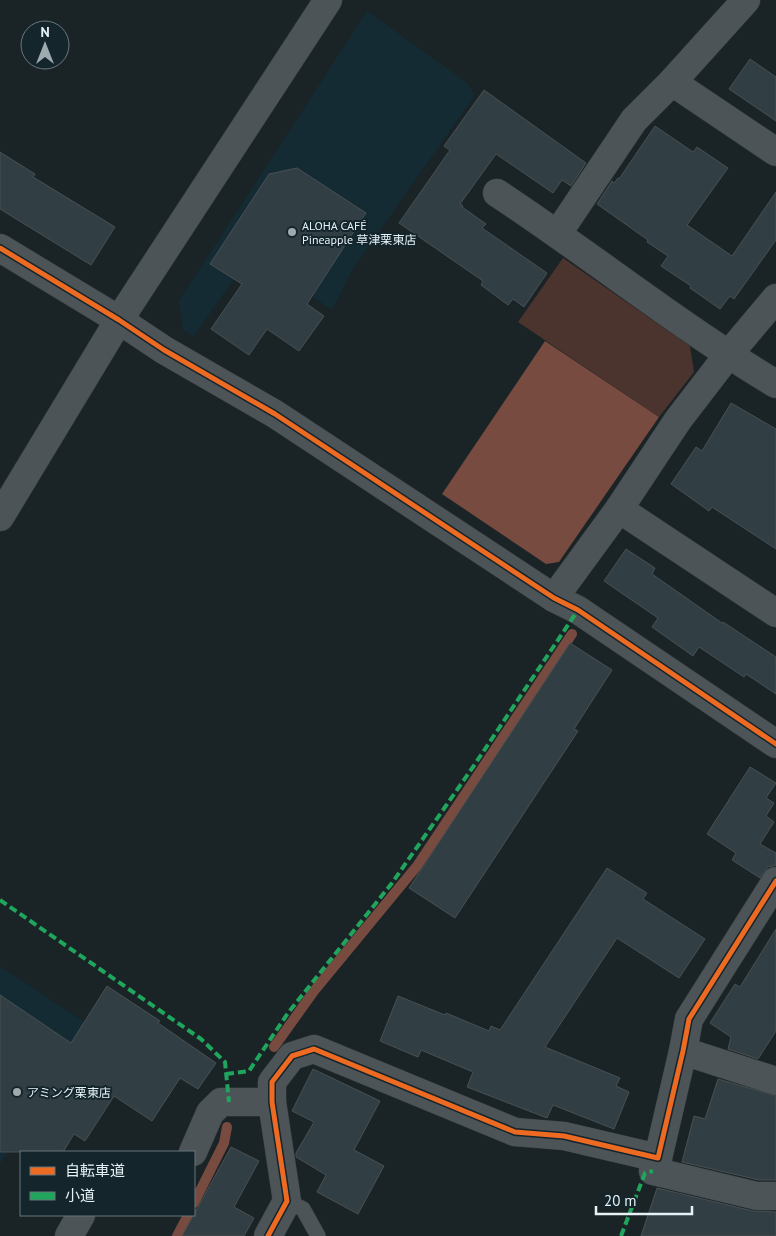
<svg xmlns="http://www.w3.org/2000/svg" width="776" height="1236" viewBox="0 0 776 1236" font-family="'PT Sans','Noto Sans JP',sans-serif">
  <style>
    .built { fill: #142b34 }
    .green { fill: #4b332e }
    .water { fill: #774b40 }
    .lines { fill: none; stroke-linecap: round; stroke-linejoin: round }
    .stream { stroke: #774b40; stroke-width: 10 }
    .building { fill: #313f44; stroke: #485053 }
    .service-casing { stroke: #373e41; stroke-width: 16 }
    .minor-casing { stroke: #373e41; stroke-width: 29 }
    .tertiary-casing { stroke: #373e41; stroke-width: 29 }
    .service { stroke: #4d5457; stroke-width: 15 }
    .minor { stroke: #4d5457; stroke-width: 28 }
    .tertiary { stroke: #4d5457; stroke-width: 28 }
    .quiet { stroke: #20a55d; stroke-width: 4; stroke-dasharray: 8 4; stroke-linecap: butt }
    .cycleway-casing { stroke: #14252c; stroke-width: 8 }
    .cycleway { stroke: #ed6a23; stroke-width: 5 }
    .poi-dot { fill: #9faaae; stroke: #14252c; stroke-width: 2 }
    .labels { text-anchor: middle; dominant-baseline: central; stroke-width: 4; stroke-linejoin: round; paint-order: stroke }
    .poi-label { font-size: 12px; fill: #e7f2f7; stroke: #14252c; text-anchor: start }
  </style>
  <rect width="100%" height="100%" fill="#1a2326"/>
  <g class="built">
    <polygon points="367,11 466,82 475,95 353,269 332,310 251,255 193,337 183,330 179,301"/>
    <polygon points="0,966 92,1027 0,1164"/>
  </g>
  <polygon class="green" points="563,258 690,346 694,372 659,417 518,322"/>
  <polygon class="water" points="545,341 659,417 559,562 546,564 442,494"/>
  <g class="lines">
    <g class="stream">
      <polyline points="274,1047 314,991 417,866 572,634"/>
      <polyline points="194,1203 224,1143 227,1127"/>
      <polyline points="177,1236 188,1215"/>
    </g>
  </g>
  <g class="building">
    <polygon points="750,59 776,77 776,121 729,89"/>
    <polygon points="484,90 586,163 571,186 562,180 553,193 496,154 460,204 463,206 462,207 486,224 482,228 547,273 524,307 513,299 508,305 481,285 483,281 399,223 450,150 444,146"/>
    <polygon points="655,126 693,152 697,147 728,168 687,225 732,256 776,192 776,240 734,299 730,296 720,309 690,288 691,286 661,266 668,256 647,242 648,240 597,204 612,181 614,183 618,178 619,179"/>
    <polygon points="0,152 35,174 33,177 115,227 91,265 0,209"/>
    <polygon points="297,168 366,213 307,304 324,316 299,351 267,329 249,355 211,329 242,284 210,264 269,174"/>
    <polygon points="731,403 776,429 776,549 712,507 709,511 671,484 696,447 702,451"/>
    <polygon points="626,549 655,568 652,574 722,623 723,622 776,657 776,694 746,674 744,677 699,647 693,656 652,627 658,618 604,581"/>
    <polygon points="570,643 612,670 574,729 578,731 455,918 409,888"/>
    <polygon points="750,767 776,783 766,798 774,803 766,816 774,822 760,844 776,853 776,865 768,867 760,878 732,860 736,853 707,834"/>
    <polygon points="607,868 647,893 643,899 705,939 679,978 617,938 545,1047 620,1078 616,1086 629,1092 614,1129 553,1105 547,1118 467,1087 473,1072 421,1050 418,1057 380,1041 398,996 445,1015 446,1013 489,1031 491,1026 500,1030"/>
    <polygon points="776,929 776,1031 758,1059 728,1049 731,1037 710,1023 735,984 740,987"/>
    <polygon points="107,986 160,1021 158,1023 216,1063 198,1089 180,1078 152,1121 114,1096 85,1141 74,1134 63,1152 0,1152 0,995 71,1043"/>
    <polygon points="313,1069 380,1101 354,1150 384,1166 358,1214 317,1192 326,1175 296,1157 296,1153 314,1122 292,1111"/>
    <polygon points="718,1079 776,1096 776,1180 759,1180 682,1162 694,1116 705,1119"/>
    <polygon points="231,1147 259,1161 234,1207 254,1218 244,1236 182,1236"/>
    <polygon points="657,1188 753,1211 776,1212 776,1236 641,1236"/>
  </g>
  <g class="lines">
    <g class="service-casing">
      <polyline id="service" points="287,1201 303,1209 318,1236"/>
    </g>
    <g class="minor-casing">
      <g id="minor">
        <polyline points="672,82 776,152"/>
        <path d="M 497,193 C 591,255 679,326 776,384"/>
        <polyline points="558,233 634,120 672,82 746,0"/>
        <polyline points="0,248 119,320 164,350 275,414 554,598 578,610 776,744"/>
        <polyline points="619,509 776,613"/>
        <polyline points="554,598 619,509 678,420 728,355 776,298"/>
        <polyline points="683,1051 776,1081"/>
        <polyline points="193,1152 210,1113 221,1102 272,1102"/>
        <polyline points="658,1158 653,1171 757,1196 776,1196"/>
        <polyline points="69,1236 81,1215"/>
        <polyline points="268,1236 287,1201 272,1102 272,1082 292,1056 314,1049 515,1132 564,1136 658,1158 683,1051 689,1019 776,881"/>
      </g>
    </g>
    <g class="tertiary-casing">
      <polyline id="tertiary" points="0,517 119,320 328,0"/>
    </g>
    <use href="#service" class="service"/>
    <use href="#minor" class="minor"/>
    <use href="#tertiary" class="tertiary"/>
    <g class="quiet">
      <polyline points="0,900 201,1039 225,1062 229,1102"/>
      <polyline points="226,1074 249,1071 288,1013 392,883 473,767 578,610"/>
      <polyline points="621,1236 645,1173 653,1171"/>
    </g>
    <g class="cycleway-casing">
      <g id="cycleway">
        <polyline points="0,248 119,320 164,350 275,414 554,598 578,610 776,744"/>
        <polyline points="268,1236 287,1201 272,1102 272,1082 292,1056 314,1049 515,1132 564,1136 658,1158 683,1051 689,1019 776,881"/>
      </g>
    </g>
    <use href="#cycleway" class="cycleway"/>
  </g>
  <g class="poi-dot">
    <circle cx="292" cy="232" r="5"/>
    <circle cx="17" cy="1092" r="5"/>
  </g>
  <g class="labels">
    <g class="poi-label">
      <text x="302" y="225">ALOHA CAFÉ<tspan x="302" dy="14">Pineapple 草津栗東店</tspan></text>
      <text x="27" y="1092">アミング栗東店</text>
    </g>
  </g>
  <rect x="20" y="1151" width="175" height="65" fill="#14252c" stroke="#68777d"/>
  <rect x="30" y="1167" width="25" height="8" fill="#ed6a23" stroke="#68777d"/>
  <text x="65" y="1176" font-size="15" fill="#e7f2f7">自転車道</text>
  <rect x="30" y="1192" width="25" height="8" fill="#20a55d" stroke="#68777d"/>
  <text x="65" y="1201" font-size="15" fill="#e7f2f7">小道</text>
  <g transform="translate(45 45)"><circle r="24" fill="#14252c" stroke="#68777d"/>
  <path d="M0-4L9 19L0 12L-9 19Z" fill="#9faaae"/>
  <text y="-8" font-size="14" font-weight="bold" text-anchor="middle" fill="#e7f2f7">N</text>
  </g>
  <path d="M596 1206v8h96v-8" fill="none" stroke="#e7f2f7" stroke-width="2.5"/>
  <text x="604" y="1206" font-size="15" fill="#e7f2f7" stroke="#14252c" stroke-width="4" paint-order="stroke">20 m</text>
</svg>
